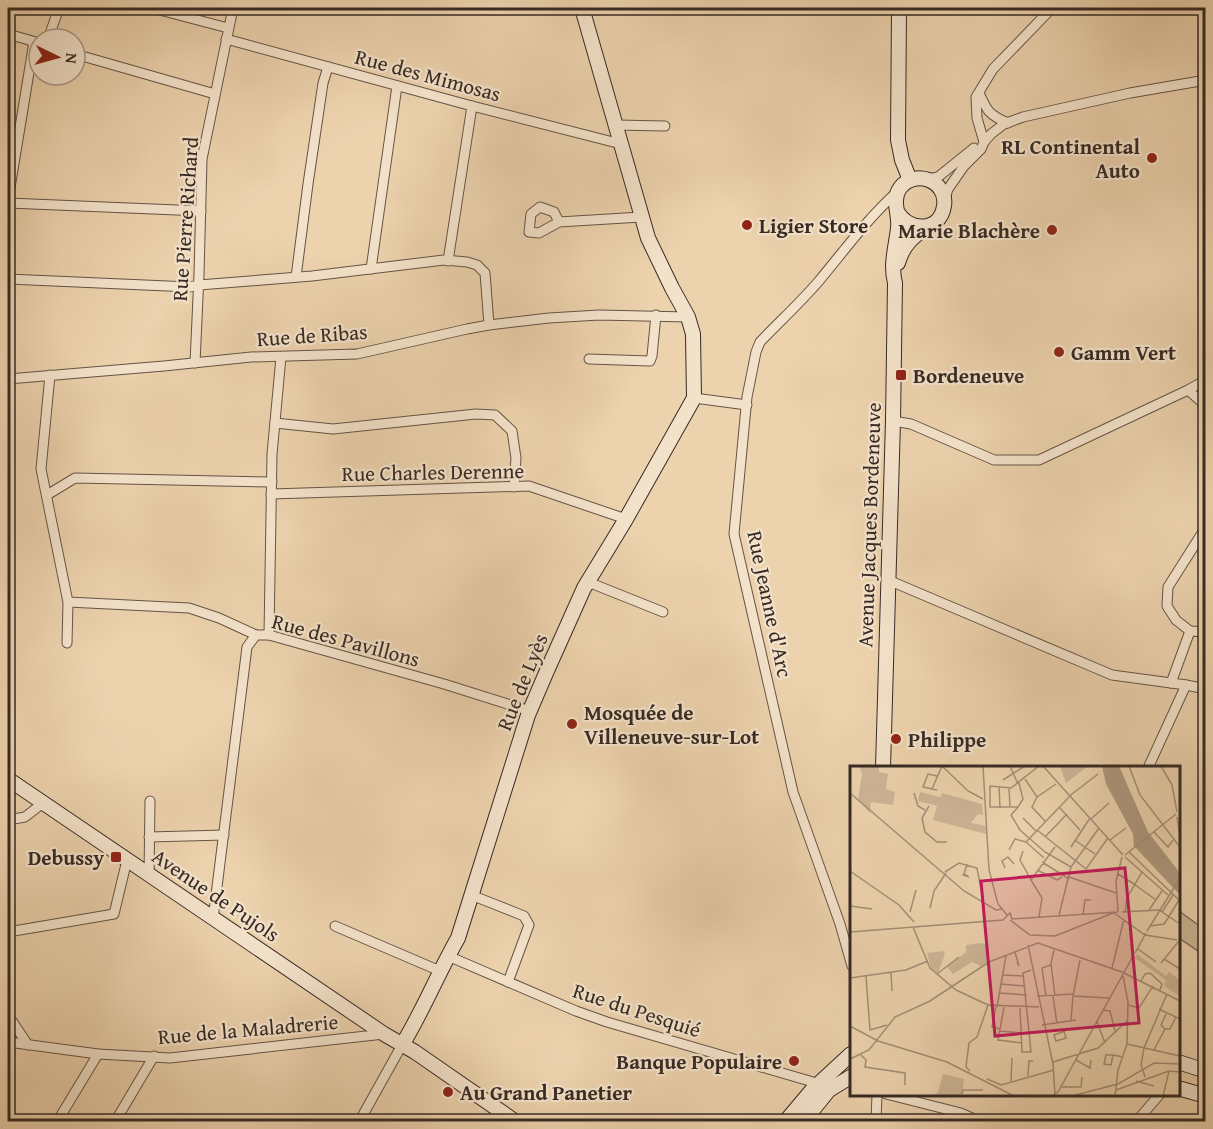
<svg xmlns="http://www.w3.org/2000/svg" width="1213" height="1129" viewBox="0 0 1213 1129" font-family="'Gentium Book Plus',serif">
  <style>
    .green { fill: #cdb596; stroke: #82705d; stroke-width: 1.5 }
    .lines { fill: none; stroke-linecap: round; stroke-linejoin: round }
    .street-casing { stroke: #645446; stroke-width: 11 }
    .secondary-casing { stroke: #372a24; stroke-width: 16 }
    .street { stroke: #f3e2ca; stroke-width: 9 }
    .secondary { stroke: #f3e2ca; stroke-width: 14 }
    .poi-dot { fill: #8f2418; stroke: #f3e2ca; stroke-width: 2 }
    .labels { text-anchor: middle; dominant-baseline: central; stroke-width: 4.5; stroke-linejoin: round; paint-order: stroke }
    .street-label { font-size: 21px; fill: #372a24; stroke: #f3e2ca }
    .poi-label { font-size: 21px; font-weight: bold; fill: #372a24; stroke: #f3e2ca; text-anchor: start }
    .inset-road { fill: none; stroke: #a48f76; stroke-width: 1.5 }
    .view { fill: #c2185b; fill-opacity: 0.15; stroke: #c2185b; stroke-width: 3 }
    .inset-edge { fill: none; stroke: #372a24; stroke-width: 3 }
  </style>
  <rect width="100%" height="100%" fill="#ecd2ad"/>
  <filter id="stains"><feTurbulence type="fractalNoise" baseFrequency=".00333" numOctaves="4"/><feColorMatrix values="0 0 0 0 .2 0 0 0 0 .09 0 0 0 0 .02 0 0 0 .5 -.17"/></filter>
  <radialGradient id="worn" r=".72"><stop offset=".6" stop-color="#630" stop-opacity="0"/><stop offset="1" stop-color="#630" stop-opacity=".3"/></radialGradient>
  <polygon class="green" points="1179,911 1205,930 1205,952 1204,955 1179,938"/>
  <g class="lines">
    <g class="street-casing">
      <g id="street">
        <polyline points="152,8 228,28"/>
        <polyline points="8,34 39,43"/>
        <polyline points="48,39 59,8"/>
        <polyline points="226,39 472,106 621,144"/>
        <polyline points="75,54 215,94"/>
        <path d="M 979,93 C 987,111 989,115 1008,123"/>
        <polyline points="616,125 665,126"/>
        <polyline points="984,142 977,118 976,97 993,69 1052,8"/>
        <polyline points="928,179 938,177 974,148"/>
        <polyline points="945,199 948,189 964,166 981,149 984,142 991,134 1004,124 1023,117 1130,93 1206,80"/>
        <polyline points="8,200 34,42"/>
        <polyline points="8,203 201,211"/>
        <polyline points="559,222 554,212 540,207 531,214 529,232 539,233 559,222 641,217"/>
        <polyline points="448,261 472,106"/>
        <polyline points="371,269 397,86"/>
        <polyline points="296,277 308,184 323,83 328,67"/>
        <polyline points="8,279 190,287 199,285 312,276 444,260 467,262 477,265 485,273 489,325"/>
        <polyline points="589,359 650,361 652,356 656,315"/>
        <polyline points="195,363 199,275 202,159 233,8"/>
        <polyline points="50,375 41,469 68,602 67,643"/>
        <polyline points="8,379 164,366 251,357 357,354 467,329 489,325 549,318 599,315 688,317"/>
        <polyline points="1188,390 1206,380"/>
        <polyline points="694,398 747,405"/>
        <polyline points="893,421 911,424 994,460 1039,460 1188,390 1206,406"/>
        <polyline points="275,423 333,429 476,414 495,415 512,431 516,458 514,487"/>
        <polyline points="271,494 529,486 626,519"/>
        <polyline points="47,495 75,478 272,482"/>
        <polyline points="888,580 1112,675 1186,685 1206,689"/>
        <polyline points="588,582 663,612"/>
        <polyline points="68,602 189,608 219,618 256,635"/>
        <polyline points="1190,631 1176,620 1167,606 1168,587 1206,527"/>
        <polyline points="269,635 272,454 281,357"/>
        <polyline points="1171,683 1190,631 1206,632"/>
        <polyline points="1148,768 1186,685"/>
        <polyline points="8,820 25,817 43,803"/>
        <polyline points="149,837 224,835"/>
        <polyline points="149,875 150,801"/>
        <polyline points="471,895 524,916 529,925 508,982"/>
        <polyline points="213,919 247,647 256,635 269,635 444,684 530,711"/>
        <polyline points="335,926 440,971"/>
        <polyline points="8,932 114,914 127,860"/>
        <polyline points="448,956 576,1011 607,1022 820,1084"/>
        <path d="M 852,966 L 840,924 L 793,792 L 734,534 L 747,397 L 756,352 L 760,342 C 779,322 800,303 818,282 C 844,251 867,219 897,192"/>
        <polyline points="8,1015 28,1045"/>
        <polyline points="8,1042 98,1054 170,1058 384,1034"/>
        <polyline points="886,1094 961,1113 981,1122"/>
        <polyline points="57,1122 98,1054"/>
        <polyline points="117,1122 116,1120 154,1056"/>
        <polyline points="359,1122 402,1045"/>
        <polyline points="876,1122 877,1094"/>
        <polyline points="1136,1122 1160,1094"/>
      </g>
    </g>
    <g class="secondary-casing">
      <g id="secondary">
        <polyline points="899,8 898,140 902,160 910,180"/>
        <path d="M 898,263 C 903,245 913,236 929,226"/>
        <path d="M 883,768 L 893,421 L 895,283 C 890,264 896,247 898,228 C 900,214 891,201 900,188 C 915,168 948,181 944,206 C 940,232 909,233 897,211"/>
        <polyline points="8,779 384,1034 415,1052 516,1122"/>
        <path d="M 402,1045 C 423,1011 438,973 458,938 L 528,715 L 546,673 L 584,588 L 626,519 L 694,398 L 693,334 L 688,317 L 672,288 L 648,238 L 582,8"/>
        <polyline points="1178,1062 1206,1071"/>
        <polyline points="1178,1088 1206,1096"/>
        <polyline points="785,1122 812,1090 851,1054"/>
        <polyline points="803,1122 829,1090 852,1076"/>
      </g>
    </g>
    <use href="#street" class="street"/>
    <use href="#secondary" class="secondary"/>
  </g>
  <g class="poi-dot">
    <circle cx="1152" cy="158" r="6"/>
    <circle cx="747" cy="225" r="6"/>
    <circle cx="1052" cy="230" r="6"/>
    <circle cx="1059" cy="352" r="6"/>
    <rect x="895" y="369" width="12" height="12" rx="3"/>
    <circle cx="572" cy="724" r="6"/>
    <circle cx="896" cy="739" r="6"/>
    <rect x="110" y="851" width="12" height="12" rx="3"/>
    <circle cx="794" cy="1061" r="6"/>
    <circle cx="448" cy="1092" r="6"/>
  </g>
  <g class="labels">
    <g class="street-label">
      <text transform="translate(428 75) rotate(15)">Rue des Mimosas</text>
      <text transform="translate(185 219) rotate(-86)">Rue Pierre Richard</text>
      <text transform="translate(312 335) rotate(-4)">Rue de Ribas</text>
      <text transform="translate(433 472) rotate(-1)">Rue Charles Derenne</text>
      <text transform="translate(869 525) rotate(-88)">Avenue Jacques Bordeneuve</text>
      <text transform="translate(770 604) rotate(78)">Rue Jeanne d'Arc</text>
      <text transform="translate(346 640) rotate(15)">Rue des Pavillons</text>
      <text transform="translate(522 682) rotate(-68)">Rue de Lyès</text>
      <text transform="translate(216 895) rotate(34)">Avenue de Pujols</text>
      <text transform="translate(637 1010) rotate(18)">Rue du Pesquié</text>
      <text transform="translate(248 1029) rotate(-5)">Rue de la Maladrerie</text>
    </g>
    <g class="poi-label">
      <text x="1140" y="146" text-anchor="end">RL Continental<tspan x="1140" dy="24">Auto</tspan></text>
      <text x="759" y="225">Ligier Store</text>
      <text x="1040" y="230" text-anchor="end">Marie Blachère</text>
      <text x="1071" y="352">Gamm Vert</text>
      <text x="913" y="375">Bordeneuve</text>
      <text x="584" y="712">Mosquée de<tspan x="584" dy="24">Villeneuve-sur-Lot</tspan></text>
      <text x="908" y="739">Philippe</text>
      <text x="104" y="857" text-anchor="end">Debussy</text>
      <text x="782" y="1061" text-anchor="end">Banque Populaire</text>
      <text x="460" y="1092">Au Grand Panetier</text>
    </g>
  </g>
  <g transform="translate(850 766)">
    <rect width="330" height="330" fill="#ecd2ad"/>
    <path d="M 9,0 L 29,0 L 29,6 L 38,8 L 36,23 L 45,26 L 43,39 L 21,36 L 20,47 L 8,34 L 12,8 ZM 210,0 L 238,0 L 216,17 ZM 70,26 L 90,31 L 92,27 L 132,38 L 133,49 L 128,48 L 121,57 L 136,60 L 136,68 L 83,54 L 87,40 L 68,35 ZM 132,177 L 138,180 L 137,196 L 131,200 L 122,196 L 103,208 L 97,201 L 116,186 L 116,179 ZM 93,185 L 95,188 L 88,207 L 81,202 L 77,187 ZM 287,188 L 316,210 L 319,206 L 330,214 L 330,230 L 314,220 L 316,214 L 285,192 ZM 93,308 L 114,313 L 112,330 L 83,330 L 88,326 Z" fill="#cdb596"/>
    <path d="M 252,0 L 269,0 L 298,66 L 330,107 L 330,129 L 284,80 L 283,68 L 256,18 Z" fill="#ae997e"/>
    <path class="inset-road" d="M 92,0 L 118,25 L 133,33M 133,0 L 139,104 L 148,138 L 157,149M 160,0 L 168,18M 193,0 L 273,89M 279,0 L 290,29 L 330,81M 311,0 L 322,19 L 327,46M 175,13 L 187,31 L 206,18M 153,14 L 175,0M 169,17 L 173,33 L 168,41 L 140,41 L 140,20 L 161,22 L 189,0M 149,20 L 150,42M 159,22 L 160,41M 82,23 L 92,0M 87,24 L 73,21 L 78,8 L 87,10M 0,27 L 114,125 L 146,144 L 152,143M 64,27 L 68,40 L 75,44M 187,31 L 182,41 L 195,55M 79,40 L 72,52 L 75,66 L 87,76 L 97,76M 168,41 L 161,49 L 170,64 L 195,86 L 221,101M 209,41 L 230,64M 327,51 L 330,72M 173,52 L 186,65M 241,53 L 259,37M 187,64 L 236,103 L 258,72M 304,66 L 318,81 L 323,74M 195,71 L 217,48M 260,74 L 276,62M 226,75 L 245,88M 176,76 L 222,28 L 248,8M 176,76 L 194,92M 221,81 L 240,52M 159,84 L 165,73 L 176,76M 173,85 L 170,94 L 181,114M 279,86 L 330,135M 275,89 L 326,48M 275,91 L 318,129M 192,96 L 219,113M 155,102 L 152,95 L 158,91 L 164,98M 187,104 L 207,114 L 212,111M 0,105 L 49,139 L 64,156M 95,106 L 109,97 L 127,102 L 133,134M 114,108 L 119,111 L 113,109 L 114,108 L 117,98M 268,108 L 284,118M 219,111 L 266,127M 284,118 L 306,134M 0,140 L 22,143M 80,142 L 84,125 L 96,107M 299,144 L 312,125M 60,146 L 66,124M 268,146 L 266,115 L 272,91M 272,146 L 309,144 L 330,158M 275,146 L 277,132 L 292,106M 312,146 L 323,129M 264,147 L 295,169 L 327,174M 233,148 L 235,134 L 241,134M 209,149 L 221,101 L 249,62M 189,151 L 192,132 L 181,114 L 205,81M 318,152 L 329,134M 161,153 L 268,146M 160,154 L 180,169 L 205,170 L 263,147M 300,160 L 314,158 L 318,152M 63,161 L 80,202 L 106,224 L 138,239 L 189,241M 297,165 L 330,112M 0,166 L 153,154 L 160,147 L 162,153M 188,177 L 272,206 L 330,235M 178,179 L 203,298 L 205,329M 288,183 L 306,196M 204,184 L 201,197 L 205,230M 165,186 L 169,200 L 167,196M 285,187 L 296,167M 314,193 L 330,203M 230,194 L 223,230 L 259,232M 311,197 L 329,175M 262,202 L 274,153M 41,206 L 42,225M 87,208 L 109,191M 153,209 L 173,210M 16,210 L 20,264 L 37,259M 0,212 L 56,204 L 78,195M 291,215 L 295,208 L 300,207 L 312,218 L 310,224M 151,218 L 175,220M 150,227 L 177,229M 187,230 L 223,228M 196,230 L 192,202 L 201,199M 203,230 L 207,258M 278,239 L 289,242 L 303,220M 146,240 L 142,261 L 150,263M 147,241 L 156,190M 154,241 L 148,274 L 171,277M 170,242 L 172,286 L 181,286 L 173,207 L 181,204M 309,243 L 330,253M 253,244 L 260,245 L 265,265M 317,246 L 311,259 L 315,263 L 320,263 L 326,251M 221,254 L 223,230M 247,256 L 255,277M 192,259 L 226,254M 0,260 L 28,275 L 97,296 L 164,330M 150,265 L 171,267M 214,266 L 216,272 L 206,275 L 204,269 L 215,265M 277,278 L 330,290M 304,284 L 315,263M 11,289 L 16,294 L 15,301 L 55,307 L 55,319M 263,289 L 261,299 L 254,298 L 256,289 L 263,289 L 273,291M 0,293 L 19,284 L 45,251 L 80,235 L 139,196 L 188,177M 226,294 L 240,302 L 241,294M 203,296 L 248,282 L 277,255M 120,305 L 116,301 L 119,277 L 127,271 L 138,239M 178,310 L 179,295 L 183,295M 295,311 L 291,299 L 294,282 L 317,228M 137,313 L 151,319 L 204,304M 161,315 L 162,292M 286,315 L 304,320M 212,321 L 231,321 L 232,311M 266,324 L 319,305M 112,328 L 113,324 L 133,324M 202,330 L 208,326 L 283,190M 222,330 L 268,318 L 304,297 L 330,298M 265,330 L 268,304 L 277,278 L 278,236 L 273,210M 313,330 L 319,305 L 330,306"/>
    <path class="view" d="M 275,102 L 289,257 L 145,270 L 131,115 Z"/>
    <rect width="330" height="330" class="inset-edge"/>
  </g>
  <rect width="1213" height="1129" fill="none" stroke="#ecd2ad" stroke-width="30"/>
  <rect x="9" y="9" width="1195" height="1111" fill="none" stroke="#372a24" stroke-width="3"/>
  <rect x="15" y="15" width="1183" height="1099" fill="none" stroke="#372a24" stroke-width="1.5"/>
  <g transform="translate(57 57) rotate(95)"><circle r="28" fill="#f3e2ca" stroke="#a89888" stroke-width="1.5"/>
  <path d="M0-4.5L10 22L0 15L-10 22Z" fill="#8f2418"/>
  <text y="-9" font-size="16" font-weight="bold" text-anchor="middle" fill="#372a24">N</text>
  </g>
  <rect width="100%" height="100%" filter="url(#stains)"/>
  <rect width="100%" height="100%" fill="url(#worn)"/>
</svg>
